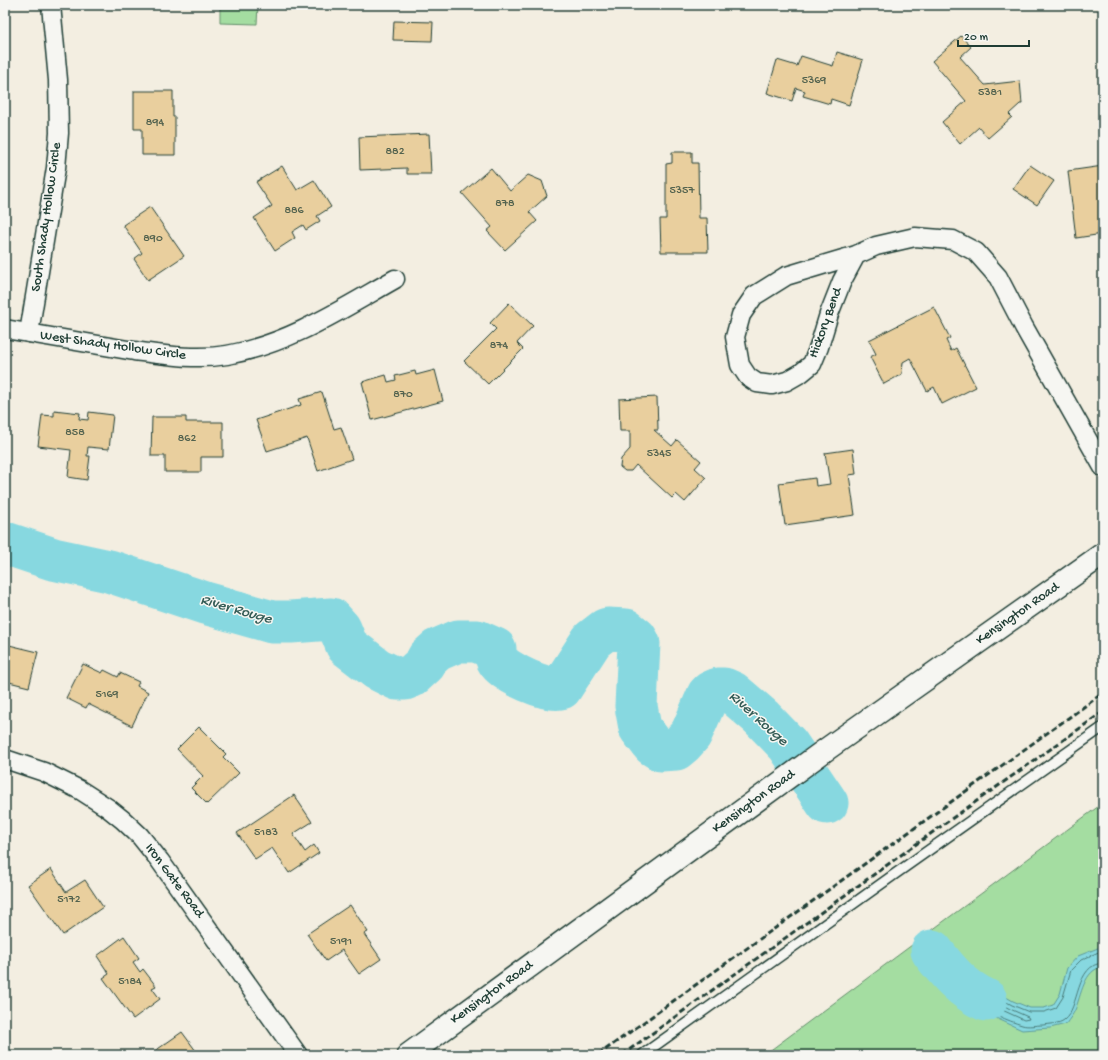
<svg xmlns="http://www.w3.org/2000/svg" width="1108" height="1060" viewBox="0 0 1108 1060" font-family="'Gochi Hand',sans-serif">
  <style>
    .green { fill: #a4dda1; stroke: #628d6a }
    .water { fill: #87d8e0; stroke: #5d9a9b }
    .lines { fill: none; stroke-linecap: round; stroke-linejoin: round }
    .shore { stroke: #497b79; stroke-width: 1 }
    .river { stroke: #87d8e0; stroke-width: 43 }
    .building { fill: #e9cf9e; stroke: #1f3d34 }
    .service-casing { stroke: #1f3d34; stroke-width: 12 }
    .minor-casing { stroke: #1f3d34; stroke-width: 21 }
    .tertiary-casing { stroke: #1f3d34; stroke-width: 25 }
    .service { stroke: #f6f6f2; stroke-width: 9 }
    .minor { stroke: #f6f6f2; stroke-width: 18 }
    .tertiary { stroke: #f6f6f2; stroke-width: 22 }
    .rail { stroke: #1f3d34; stroke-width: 3; stroke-dasharray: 6 3; stroke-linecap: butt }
    .labels { text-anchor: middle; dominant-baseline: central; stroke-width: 3; stroke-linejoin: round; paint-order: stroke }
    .number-label { font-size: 12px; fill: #52624e }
    .street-label { font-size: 14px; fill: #1f3d34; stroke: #f6f6f2 }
    .water-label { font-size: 15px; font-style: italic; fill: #345c56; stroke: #f6f6f2 }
  </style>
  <rect width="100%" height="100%" fill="#f3eee1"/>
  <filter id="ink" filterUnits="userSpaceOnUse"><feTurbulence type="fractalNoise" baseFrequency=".025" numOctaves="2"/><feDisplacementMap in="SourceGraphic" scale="8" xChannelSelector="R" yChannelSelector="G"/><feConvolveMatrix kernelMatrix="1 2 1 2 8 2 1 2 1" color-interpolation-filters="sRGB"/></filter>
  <g filter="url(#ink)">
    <g class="green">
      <polygon points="220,5 258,5 257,24 220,23"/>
      <polygon points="1103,803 1103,1055 764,1055"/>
    </g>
    <path class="water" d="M 1103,946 L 1103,967 C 1084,969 1081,996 1075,1010 C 1073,1015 1069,1019 1066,1024 L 1050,1028 L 1022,1030 L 998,1019 L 970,1005 L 949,985 L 936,966 L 953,953 L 973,978 L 1013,1001 L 1030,1008 L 1044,1008 L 1053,1005 L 1060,994 L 1067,968 L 1078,956 Z"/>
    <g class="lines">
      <g class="shore">
        <path d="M 1103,950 L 1081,960 L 1071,970 L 1063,997 L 1056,1008 L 1044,1012 L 1029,1012 L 1012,1005 L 971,982 L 953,960 L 942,967 C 956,995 992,1016 1022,1025 C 1028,1027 1036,1025 1043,1025 C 1049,1024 1059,1024 1064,1020 C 1080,1008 1075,964 1103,963"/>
        <polygon points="950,967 952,967 964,982 964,985 961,985 956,979 949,969"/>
        <polygon points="969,986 1010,1009 1028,1017 1029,1019 1024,1020 976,998 966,989 967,987"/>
      </g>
      <g class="river">
        <path d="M 5,543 L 53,559 L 109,571 L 205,603 L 272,622 L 291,622 L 331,619 L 340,629 L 347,646 L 377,669 L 397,679 L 405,679 L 413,675 L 425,664 L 428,658 L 437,650 L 458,641 L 477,641 L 495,649 C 495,653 496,658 498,661 C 505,673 548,692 561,688 L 592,640 L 605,630 L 608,629 L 626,630 L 636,638 L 639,643 L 636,706 L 640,728 L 653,745 L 661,750 L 676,749 L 682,744 L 691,734 L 708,695 L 711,692 L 718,689 L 724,689 L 733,693 L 761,717 L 788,745 L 827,803"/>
        <path d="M 932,951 C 947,971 963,990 986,1000"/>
      </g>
    </g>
    <g class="building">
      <polygon points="394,21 433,22 432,41 393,40"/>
      <polygon points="961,36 971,47 960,57 985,85 1020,81 1022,104 1020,104 1009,114 1012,117 988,138 979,127 960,144 942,122 966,101 932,61"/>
      <polygon points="837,52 863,60 849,105 831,99 830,104 803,96 805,91 796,88 792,101 767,93 777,60 797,66 801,56 833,66"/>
      <polygon points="134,91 173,91 173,117 175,117 175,155 142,155 142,129 134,129"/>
      <polygon points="429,134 431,174 407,174 407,168 360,170 359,137"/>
      <polygon points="672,152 692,152 692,163 698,163 699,218 707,218 708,252 661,252 660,219 666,219 666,164 672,163"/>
      <polygon points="1030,165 1054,181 1037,205 1013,189"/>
      <polygon points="282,166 297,190 314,180 331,207 317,216 320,221 306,230 303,225 292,232 295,238 275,251 254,218 272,206 256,182"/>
      <polygon points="1103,166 1103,234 1076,238 1068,171"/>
      <polygon points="491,168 510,191 528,175 542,181 547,196 529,212 537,221 505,250 487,231 492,227 462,193"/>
      <polygon points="150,207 184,256 148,280 134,259 142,253 123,225"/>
      <polygon points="509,303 533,326 517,343 523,349 488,384 464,361 496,329 490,323"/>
      <polygon points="934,307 950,338 946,340 951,351 956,348 976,387 942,404 934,387 927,391 910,358 903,362 902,374 884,384 870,357 876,354 869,340"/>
      <polygon points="435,370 443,401 372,420 362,382 386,375 388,382 396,380 395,376 415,371 416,375"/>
      <polygon points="322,392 334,429 341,427 352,459 318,471 307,438 267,451 256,420 301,405 299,399"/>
      <polygon points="657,397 658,430 654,430 672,446 677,440 701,461 695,468 706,478 685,502 676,494 672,498 636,465 631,471 625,471 620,467 621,459 630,449 630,431 620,431 619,399"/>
      <polygon points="54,410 80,413 79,419 88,420 89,412 113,415 109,449 88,447 87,456 90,456 87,480 68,477 71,450 38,446 42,415 54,416"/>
      <polygon points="152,417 186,417 186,422 223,422 223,457 201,457 201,472 165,472 165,456 151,456"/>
      <polygon points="853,449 856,474 849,475 855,515 785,525 779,483 815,478 816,486 830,484 825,453"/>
      <polygon points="5,644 38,652 29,687 5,681"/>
      <polygon points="83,664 102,673 104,670 118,677 120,673 139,682 137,686 148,692 132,726 88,704 86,708 66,698"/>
      <polygon points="199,727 226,754 223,757 239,773 207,804 191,788 203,776 177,749"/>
      <polygon points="294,795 312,822 293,834 305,852 314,845 319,853 289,873 272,848 255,859 237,833"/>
      <polygon points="51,869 66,892 85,880 103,907 63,935 28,885"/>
      <polygon points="350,905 368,932 364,934 381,959 359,974 342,950 326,961 307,934"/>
      <polygon points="124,936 139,958 133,962 140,972 143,969 156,986 152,988 160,999 133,1019 103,978 109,974 97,956"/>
      <polygon points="182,1032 199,1055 158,1055 155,1051"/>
    </g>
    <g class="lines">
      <g class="service-casing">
        <polyline id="service" points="642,1055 895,874 1103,727"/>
      </g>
      <g class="minor-casing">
        <g id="minor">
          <polyline points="856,255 842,281 829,314 819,347 812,364 801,373 787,381 772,385 757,383 748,377 740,365 735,337 741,315 754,296 786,276 856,255 876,246 915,237 953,240 976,252 998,277 1024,327 1103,467"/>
          <path d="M 5,329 C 48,336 91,344 134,351 C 165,355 196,360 227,355 C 289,344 342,309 395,279"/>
          <polyline points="29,333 56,168 59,133 58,80 51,5"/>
          <polyline points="5,759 44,772 80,790 108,808 123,820 140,836 160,861 298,1055"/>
        </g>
      </g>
      <g class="tertiary-casing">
        <polyline id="tertiary" points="408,1055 824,751 1103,554"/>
      </g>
      <use href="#service" class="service"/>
      <use href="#minor" class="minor"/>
      <use href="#tertiary" class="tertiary"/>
      <g class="rail">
        <polyline points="598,1055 1103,693"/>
        <polyline points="622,1055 947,822 1103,712"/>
      </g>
    </g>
  </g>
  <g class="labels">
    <g class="number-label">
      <text x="814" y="81">5369</text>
      <text x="990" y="93">5381</text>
      <text x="155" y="123">894</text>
      <text x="395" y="152">882</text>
      <text x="682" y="191">5357</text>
      <text x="505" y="204">878</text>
      <text x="294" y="211">886</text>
      <text x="153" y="239">890</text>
      <text x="499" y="346">874</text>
      <text x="403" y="395">870</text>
      <text x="75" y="433">858</text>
      <text x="187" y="439">862</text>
      <text x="659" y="454">5345</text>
      <text x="107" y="695">5169</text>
      <text x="266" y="833">5183</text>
      <text x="69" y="900">5172</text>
      <text x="341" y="942">5191</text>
      <text x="130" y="982">5184</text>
    </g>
    <g class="street-label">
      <text transform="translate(47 217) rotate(-82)">South Shady Hollow Circle</text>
      <text transform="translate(826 323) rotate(-70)">Hickory Bend</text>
      <text transform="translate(113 346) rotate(8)">West Shady Hollow Circle</text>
      <text transform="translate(1018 614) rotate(-35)">Kensington Road</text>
      <text transform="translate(754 802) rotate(-36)">Kensington Road</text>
      <text transform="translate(174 881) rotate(53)">Iron Gate Road</text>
      <text transform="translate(492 993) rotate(-36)">Kensington Road</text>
    </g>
    <g class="water-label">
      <text transform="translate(236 610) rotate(16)">River Rouge</text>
      <text transform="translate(758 719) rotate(42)">River Rouge</text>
    </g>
  </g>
  <rect width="1108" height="1060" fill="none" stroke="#f6f6f2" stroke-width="20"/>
  <rect x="10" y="10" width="1088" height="1040" fill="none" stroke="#1f3d34" stroke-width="1.5" filter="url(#ink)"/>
  <path d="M958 40v6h71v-6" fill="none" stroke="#1f3d34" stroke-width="2"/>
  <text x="964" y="40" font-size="12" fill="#1f3d34" stroke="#f6f6f2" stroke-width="3" paint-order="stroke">20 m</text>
</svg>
